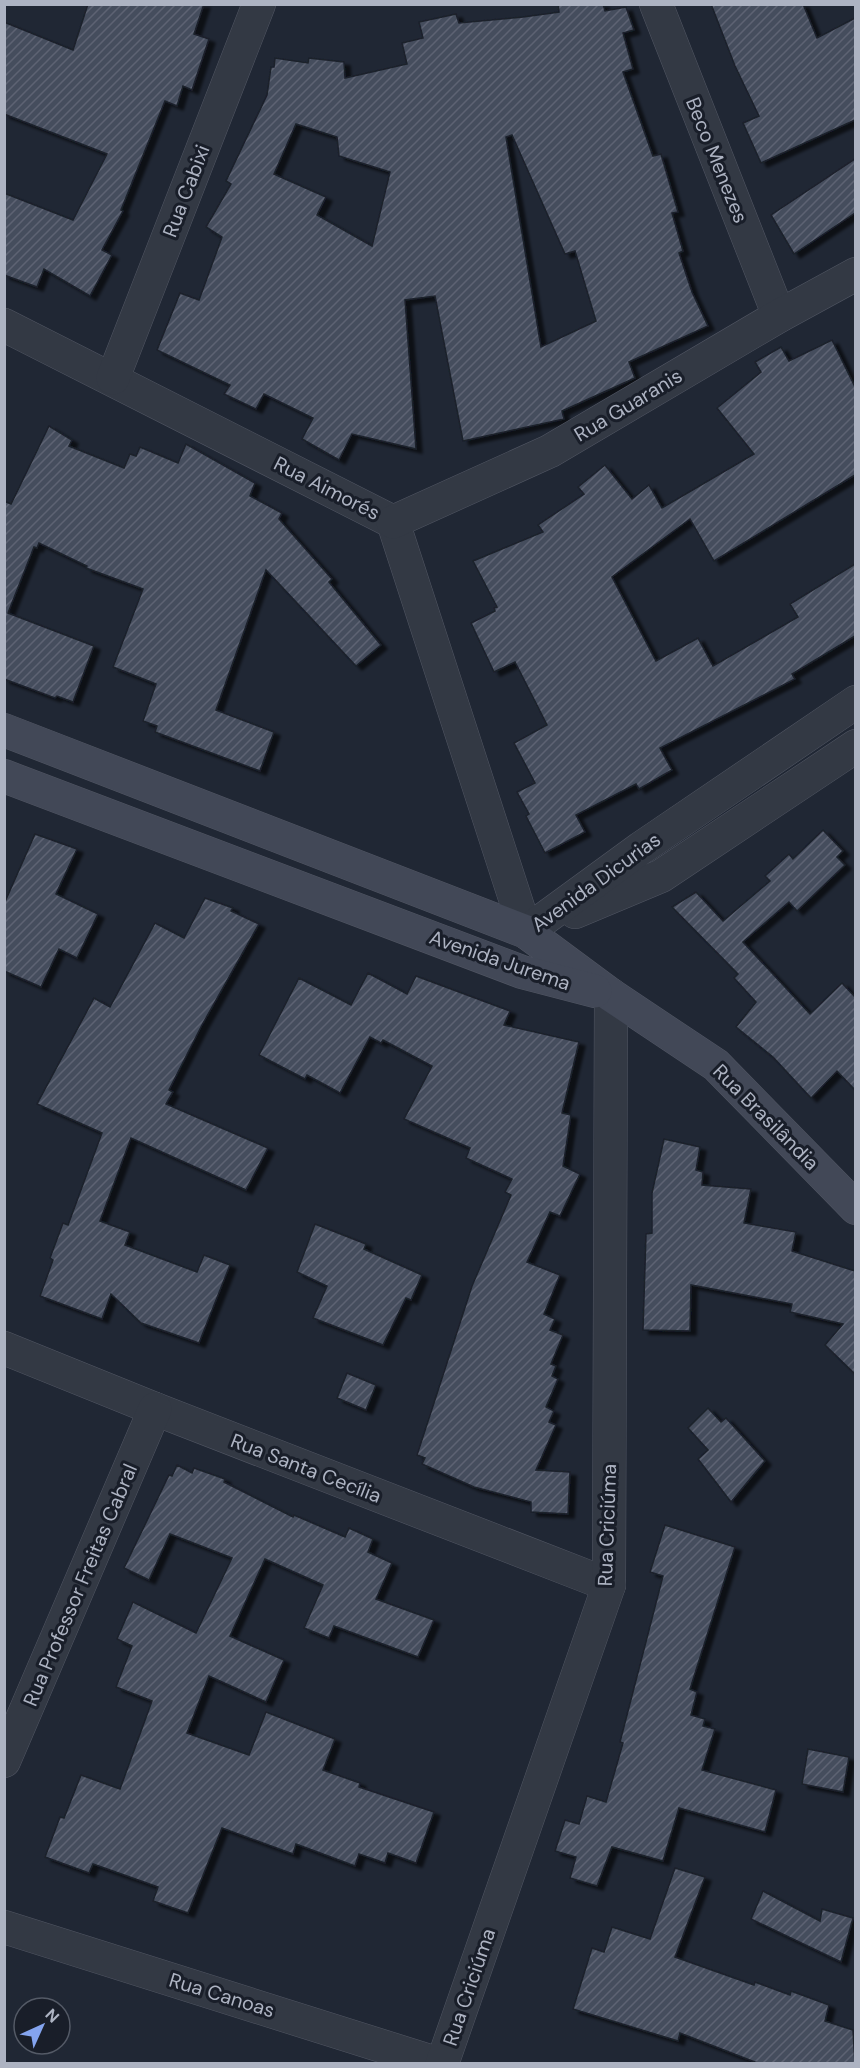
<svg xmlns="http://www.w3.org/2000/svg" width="860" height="2068" viewBox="0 0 860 2068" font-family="'DM Sans',sans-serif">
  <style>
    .building { fill: url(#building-hatch); stroke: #1b202b; stroke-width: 1.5; fill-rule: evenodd; filter: url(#shadow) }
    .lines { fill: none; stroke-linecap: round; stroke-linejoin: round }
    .street-casing { stroke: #515663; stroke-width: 34 }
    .secondary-casing { stroke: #515663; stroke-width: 34 }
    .street { stroke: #333944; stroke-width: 33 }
    .secondary { stroke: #424857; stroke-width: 33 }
    .labels { text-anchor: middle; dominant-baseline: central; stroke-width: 6; stroke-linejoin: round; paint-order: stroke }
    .street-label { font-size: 20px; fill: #adb3c2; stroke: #191e29 }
  </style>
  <defs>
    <pattern id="building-hatch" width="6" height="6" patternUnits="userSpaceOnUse" patternTransform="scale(1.5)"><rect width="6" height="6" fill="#454d5d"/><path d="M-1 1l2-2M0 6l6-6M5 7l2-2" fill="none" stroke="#5d6473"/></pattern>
    <filter id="shadow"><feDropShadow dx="6" dy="4" stdDeviation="1.5" flood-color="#0009"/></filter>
  </defs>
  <rect width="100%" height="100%" fill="#202734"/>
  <g class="building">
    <polygon points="88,4 204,4 194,34 209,39 192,90 183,86 177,106 165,101 121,210 123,211 102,250 112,255 90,296 44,269 37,287 4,275 4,193 73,220 107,154 4,114 4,22 73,50"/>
    <path d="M 558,4 L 603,4 L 605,11 L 626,7 L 634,30 L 623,33 L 633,69 L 623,72 L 653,156 L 661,154 L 678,212 L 672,213 L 683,251 L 679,253 L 692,292 L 708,326 L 629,362 L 635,378 L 562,411 L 564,419 L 463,441 L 435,296 L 405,300 L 416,449 L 352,434 L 339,460 L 302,439 L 313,418 L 264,394 L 256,409 L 224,394 L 230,385 L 157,350 L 180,293 L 199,300 L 222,237 L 206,227 L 231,184 L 226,181 L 267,95 L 271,67 L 274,67 L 275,58 L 308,63 L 309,58 L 344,62 L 345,78 L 407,64 L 402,43 L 423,38 L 419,22 L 456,14 L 459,23 L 523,17 L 559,12 ZM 296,124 L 337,137 L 339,156 L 390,172 L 372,246 L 317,215 L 326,197 L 274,174 ZM 512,135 L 565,254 L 575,251 L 596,321 L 541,347 L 506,137 Z"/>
    <polygon points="711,4 803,4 817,38 855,18 855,120 761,163 743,123 759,116 735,66"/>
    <polygon points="855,159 855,213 794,254 771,215"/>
    <polygon points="832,340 855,387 855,475 714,561 690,519 612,577 656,661 698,638 713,666 798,617 790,604 855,564 855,636 792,674 795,679 660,748 672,770 639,789 636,784 576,815 585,832 545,853 526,816 529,814 517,792 535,783 514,743 547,725 515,662 494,672 471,623 495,611 494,608 497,607 473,561 543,532 538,525 584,494 578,487 605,465 632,499 649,485 662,508 754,454 717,408 761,372 755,362 781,347 789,361"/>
    <polygon points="49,426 72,440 69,446 124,468 130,454 136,456 140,447 178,463 186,444 255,483 250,496 282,513 279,519 332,579 329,582 381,645 356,666 266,570 216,710 274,732 260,771 155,732 157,726 143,721 156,684 113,667 143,589 86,568 87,566 39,543 37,548 34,547 8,613 94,646 73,702 57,696 55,698 4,679 4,501 11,504"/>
    <polygon points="823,830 843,851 837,857 845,865 797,911 789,902 743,942 810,1014 842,983 855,997 855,1090 837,1071 811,1098 773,1057 736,1027 756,1002 734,978 738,974 672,907 696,892 723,921 770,881 765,876 789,854 793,859"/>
    <polygon points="35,834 77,849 56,894 98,914 77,958 59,949 41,987 4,971 4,904"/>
    <polygon points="205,898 233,908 231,911 259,924 202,1025 169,1090 173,1092 166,1104 268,1148 246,1190 131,1138 100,1221 130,1232 125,1245 197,1272 204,1255 230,1265 199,1343 141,1323 111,1294 102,1319 40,1296 53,1260 50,1258 63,1223 68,1225 102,1133 37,1104 94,998 110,1007 155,923 184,938"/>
    <polygon points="368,973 407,994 416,976 510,1011 504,1025 579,1042 562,1113 571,1115 563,1166 580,1174 560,1216 550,1212 527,1262 560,1275 544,1314 555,1319 550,1330 563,1335 551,1364 556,1366 552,1376 558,1379 546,1407 554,1411 549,1422 556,1425 536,1470 570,1472 568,1514 531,1512 531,1502 474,1487 422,1464 425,1458 417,1455 472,1286 511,1195 505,1192 512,1179 466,1158 470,1148 404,1119 432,1066 383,1040 381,1043 370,1037 340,1093 307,1075 305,1079 259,1055 299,978 351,1005"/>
    <polygon points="664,1139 700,1147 696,1170 703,1172 702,1185 751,1189 744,1223 796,1232 792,1251 855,1271 855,1374 825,1345 843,1324 790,1312 792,1304 691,1285 690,1331 643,1330 646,1234 652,1233 652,1193"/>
    <polygon points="315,1224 366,1244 364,1249 422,1275 411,1300 406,1298 383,1345 313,1318 327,1286 297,1272"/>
    <polygon points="347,1373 376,1385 366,1410 337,1398"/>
    <polygon points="708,1408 721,1422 726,1418 765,1461 731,1502 698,1459 708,1450 688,1428"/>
    <polygon points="177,1465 192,1473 194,1468 225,1479 224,1482 293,1517 294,1515 345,1537 349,1528 373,1539 368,1552 392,1563 376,1599 434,1620 418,1657 334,1626 329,1638 304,1628 323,1585 265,1559 230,1636 284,1660 266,1702 209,1676 187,1733 249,1755 266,1712 335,1739 323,1770 360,1783 359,1787 434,1812 416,1863 388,1853 385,1863 359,1854 355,1866 296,1844 293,1854 222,1828 188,1913 153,1901 158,1887 93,1864 89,1873 45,1857 60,1817 64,1818 81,1775 120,1789 152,1701 116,1687 132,1646 117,1639 133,1602 196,1633 232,1558 170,1534 149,1580 124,1568 169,1475 172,1476"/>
    <polygon points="665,1525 735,1547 690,1689 697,1692 691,1715 705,1719 703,1726 715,1729 702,1770 776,1790 765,1832 679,1808 663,1861 612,1847 597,1886 570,1878 576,1857 555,1851 565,1820 579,1824 587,1796 606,1802 623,1743 620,1742 663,1576 650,1572"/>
    <polygon points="808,1749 849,1757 843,1792 802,1784"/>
    <polygon points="675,1868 705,1877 675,1957 754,1985 755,1982 790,1995 791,1991 829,2005 825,2021 853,2030 855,2064 760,2064 680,2033 678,2041 573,2009 592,1948 604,1952 612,1927 650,1939"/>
    <polygon points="763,1891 820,1921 822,1909 853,1918 841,1962 751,1919"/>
  </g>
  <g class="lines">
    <g class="street-casing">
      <g id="street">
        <polyline points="656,4 779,316"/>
        <polyline points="4,325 393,522 526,932"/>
        <polyline points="113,378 259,4"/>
        <polyline points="393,522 550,451 779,316 856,274"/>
        <polyline points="575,912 661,876 856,746"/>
        <polyline points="526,932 641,848 856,702"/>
        <polyline points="4,1348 155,1409 609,1585"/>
        <polyline points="4,1761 155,1409"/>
        <polyline points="4,1927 439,2064"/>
        <polyline points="442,2064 609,1585 611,995"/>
      </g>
    </g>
    <g class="secondary-casing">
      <g id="secondary">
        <polyline points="4,730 526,932 611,995 716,1065 856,1208"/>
        <polyline points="4,776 522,972 595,991"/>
      </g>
    </g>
    <use href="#street" class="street"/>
    <use href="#secondary" class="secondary"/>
  </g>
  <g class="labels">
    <g class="street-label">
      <text transform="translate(717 160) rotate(68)">Beco Menezes</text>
      <text transform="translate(186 191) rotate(-69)">Rua Cabixi</text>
      <text transform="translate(628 405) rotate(-31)">Rua Guaranis</text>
      <text transform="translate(327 488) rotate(27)">Rua Aimorés</text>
      <text transform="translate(596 882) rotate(-36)">Avenida Dicurias</text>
      <text transform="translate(500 960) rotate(19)">Avenida Jurema</text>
      <text transform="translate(766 1117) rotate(45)">Rua Brasilândia</text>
      <text transform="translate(306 1468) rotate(21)">Rua Santa Cecília</text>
      <text transform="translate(607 1525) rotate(-88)">Rua Criciúma</text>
      <text transform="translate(80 1585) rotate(-67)">Rua Professor Freitas Cabral</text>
      <text transform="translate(469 1987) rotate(-71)">Rua Criciúma</text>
      <text transform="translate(222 1995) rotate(17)">Rua Canoas</text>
    </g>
  </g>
  <rect width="860" height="2068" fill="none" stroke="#adb3c2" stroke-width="12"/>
  <g transform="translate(42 2026) rotate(45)"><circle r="28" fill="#191e29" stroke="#545a66" stroke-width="1.5"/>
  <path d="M0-4.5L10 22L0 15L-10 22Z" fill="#84a4ef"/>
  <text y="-9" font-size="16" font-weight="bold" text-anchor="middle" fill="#adb3c2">N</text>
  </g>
</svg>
